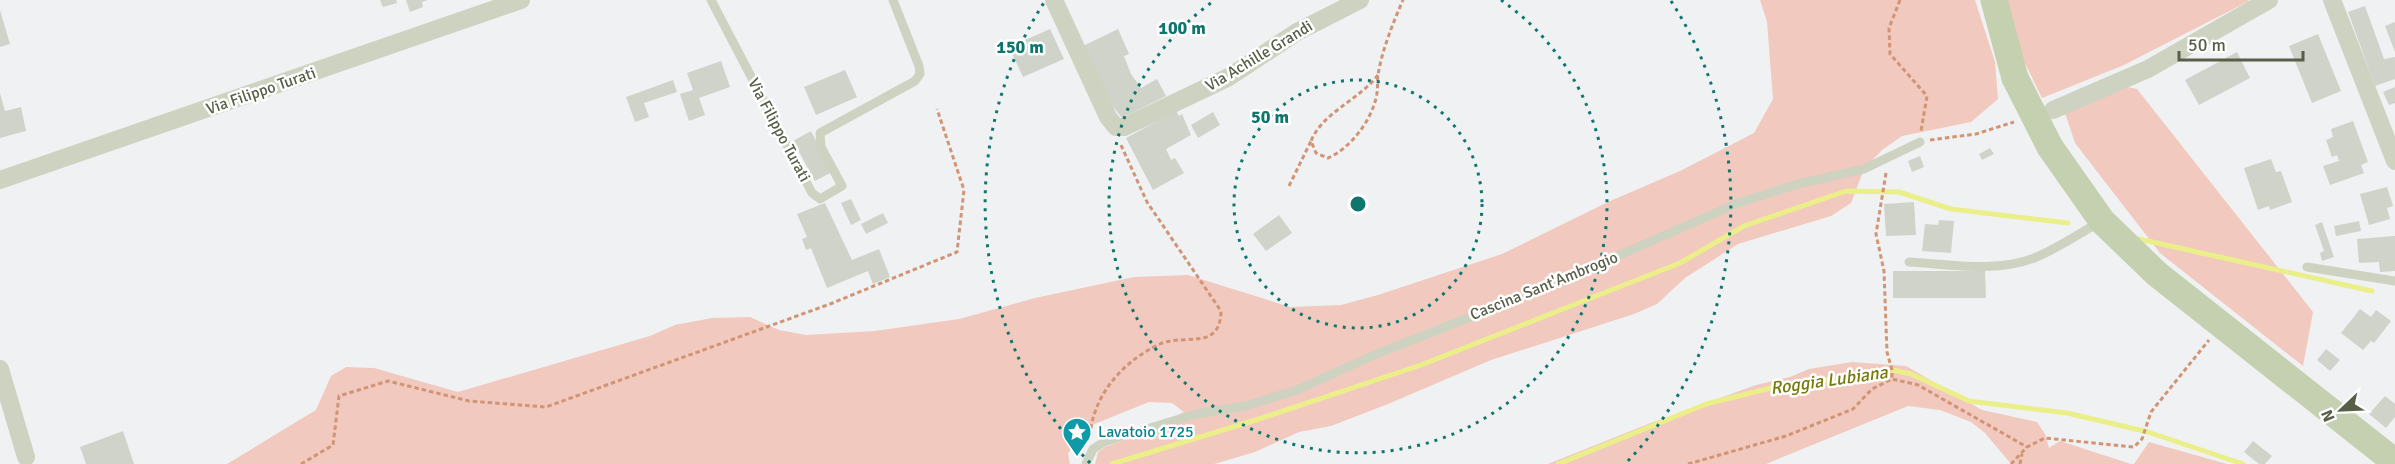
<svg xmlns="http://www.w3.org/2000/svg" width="2395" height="464" viewBox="0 0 2395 464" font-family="Signika,sans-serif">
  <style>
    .green { fill: #f1c9be }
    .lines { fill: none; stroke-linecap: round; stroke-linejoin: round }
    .stream { stroke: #ebef8a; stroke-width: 5 }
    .building { fill: #d0d3ca }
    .path { stroke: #d19475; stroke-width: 3; stroke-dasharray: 4.5 3; stroke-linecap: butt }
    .service { stroke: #ced3c1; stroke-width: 9 }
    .minor { stroke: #ced3c1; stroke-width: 18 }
    .primary { stroke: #c5d0b0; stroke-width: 27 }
    .primary-bridge { stroke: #c5d0b0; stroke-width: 27 }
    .ring { fill: none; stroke: #0f766e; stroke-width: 3; stroke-dasharray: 3 6 }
    .labels { text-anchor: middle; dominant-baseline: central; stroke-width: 5; stroke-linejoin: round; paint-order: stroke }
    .street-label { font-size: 16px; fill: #585f48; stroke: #fff }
    .culture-label { font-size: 16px; fill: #0d838f; stroke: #fff; text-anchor: start }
    .water-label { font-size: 18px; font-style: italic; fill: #757a0b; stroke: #fff }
    .centre { fill: #0f766e; stroke: #fff; stroke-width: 3 }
    .ring-label { font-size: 18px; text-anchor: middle; font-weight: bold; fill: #0f766e; stroke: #fff; stroke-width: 5; stroke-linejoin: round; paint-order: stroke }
  </style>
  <rect width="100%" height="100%" fill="#f0f1f3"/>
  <g class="green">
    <polygon points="1760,0 1975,0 1995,62 1998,99 1971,122 1902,136 1882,150 1864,169 1851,203 1831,216 1738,244 1685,278 1657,304 1634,314 1491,360 1388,404 1331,426 1299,432 1255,452 1214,464 1095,464 1098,452 1105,447 1134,437 1184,412 1172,403 1149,402 1082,429 1068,454 1070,464 227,464 316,410 331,376 346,367 374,368 458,392 650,336 675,325 712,318 750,317 779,330 806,335 875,331 959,319 1035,298 1134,277 1188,275 1290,307 1341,305 1378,295 1502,254 1608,202 1680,171 1754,133 1773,99 1767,22"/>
    <polygon points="2003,0 2248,0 2249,1 2124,65 2042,98 2022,57"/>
    <polygon points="2123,86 2137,89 2313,312 2303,366 2160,253 2075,143 2065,113"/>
    <polygon points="1852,362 1906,366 1982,410 2037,422 2045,434 2049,448 2060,441 2131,464 2011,464 1985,433 1971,422 1940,410 1908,406 1766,464 1548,464 1648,424 1756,385 1790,377 1809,369"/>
    <polygon points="2149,442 2227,464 2134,464"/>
  </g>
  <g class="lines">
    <g class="stream">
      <polyline points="2139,239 2372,291"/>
      <polyline points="1112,464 1259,419 1421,365 1680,263 1744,226 1846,191 1899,192 1951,209 2068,223"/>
      <polyline points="1558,464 1706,404 1771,388 1892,370 1911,374 1969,401 2067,413 2148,432 2243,464"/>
    </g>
  </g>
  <g class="building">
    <polygon points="380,0 396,0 397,3 383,7"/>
    <polygon points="406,0 428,0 422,2 423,7 410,12"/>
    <polygon points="2365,6 2384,59 2395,57 2395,79 2375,86 2348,12"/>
    <polygon points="0,10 10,44 0,47"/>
    <polygon points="2395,22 2395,52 2385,26"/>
    <polygon points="1050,29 1064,59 1023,77 1009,47"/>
    <polygon points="1118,29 1129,54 1124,56 1131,74 1141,88 1157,79 1166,96 1122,118 1104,95 1083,46"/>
    <polygon points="2318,34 2341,91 2312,103 2289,46"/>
    <polygon points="2237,52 2250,78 2199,105 2185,80"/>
    <polygon points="721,61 730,87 699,98 705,115 689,121 680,94 693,90 687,73"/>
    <polygon points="845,70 857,97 816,115 804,87"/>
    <polygon points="673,80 677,92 644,103 649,117 635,122 626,97"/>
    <polygon points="2395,87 2395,103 2389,105 2383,92"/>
    <polygon points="0,93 5,111 21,107 26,131 0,138"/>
    <polygon points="1176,111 1179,116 1182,114 1191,135 1166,149 1171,160 1175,158 1184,173 1153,190 1126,138"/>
    <polygon points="1213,112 1220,125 1198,138 1191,125"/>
    <polygon points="2353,121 2368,162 2361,165 2364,173 2330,185 2323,166 2339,161 2337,155 2332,157 2326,140 2333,137 2331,129"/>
    <polygon points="811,131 832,172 815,181 793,141"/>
    <polygon points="1990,148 1994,154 1982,160 1979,154"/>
    <polygon points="1920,156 1924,167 1912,172 1908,161"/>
    <polygon points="2271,159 2276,172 2281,171 2292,202 2270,210 2269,206 2258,210 2244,168"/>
    <polygon points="2387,187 2393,206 2387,208 2390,219 2369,225 2360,194"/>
    <polygon points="851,199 861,220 851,225 841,203"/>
    <polygon points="1914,202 1916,235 1886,236 1884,204"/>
    <polygon points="825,203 852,260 879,249 890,277 873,284 868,271 827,288 811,248 806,250 802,239 807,237 797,214"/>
    <polygon points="883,213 888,223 866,234 861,224"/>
    <polygon points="1279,215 1292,233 1266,251 1253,234"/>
    <polygon points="1939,220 1954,221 1951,253 1922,251 1925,224 1938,225"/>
    <polygon points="2359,221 2361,231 2336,236 2334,226"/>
    <polygon points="2322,222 2334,257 2322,261 2320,253 2324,251 2315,225"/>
    <polygon points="2395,236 2395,271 2380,272 2379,262 2359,263 2357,239"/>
    <polygon points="1893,271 1985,271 1986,298 1893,298"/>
    <polygon points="2360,309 2371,317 2376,310 2391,321 2374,343 2371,341 2363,350 2341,333"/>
    <polygon points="2326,349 2340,360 2330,371 2317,360"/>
    <polygon points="2385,396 2395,404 2395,417 2386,428 2369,414"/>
    <polygon points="123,431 134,464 86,464 80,447"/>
    <polygon points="2253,441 2272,456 2265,464 2259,464 2244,452"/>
  </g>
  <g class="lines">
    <g class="path">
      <polyline points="1900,0 1889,28 1890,54 1927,96 1921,131"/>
      <path d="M 1378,75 C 1359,100 1323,112 1311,141 L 1316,153 L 1328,158 C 1351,148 1373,119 1377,93 C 1378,87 1377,81 1378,75 C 1382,50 1393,23 1403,0"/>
      <polyline points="1930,140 1976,134 2014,122"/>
      <polyline points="1886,173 1876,234 1884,271 1887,352 1892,370 1892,379"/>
      <polyline points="1289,186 1311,141"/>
      <path d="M 1090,436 C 1093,395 1123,361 1160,344 C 1184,333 1220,352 1221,311 L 1147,202 L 1120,143"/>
      <polyline points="301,464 333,445 339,396 388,381 469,401 546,407 830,304 957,252 964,190 937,109"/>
      <polyline points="1688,464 1786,436 1853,409 1872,389 1892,379 1918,385 2027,447"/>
      <polyline points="2011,464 2027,447 2045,438 2134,447 2142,439 2151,412 2209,340"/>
      <polyline points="2020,464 2022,454"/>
    </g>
    <g class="service">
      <polyline points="711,0 812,193 820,199 842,186 821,147 820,133 915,81 920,74 919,66 893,0"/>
      <path d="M 1909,262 C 1948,264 1997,273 2034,258 C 2057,249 2078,234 2100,222"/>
      <polyline points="2307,267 2395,281"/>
      <polyline points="1086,464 1093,449 1104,442 1196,414 1245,406 1297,390 1374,355 1549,286 1738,203 1798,184 1864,169 1920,142"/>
    </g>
    <g class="minor">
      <polyline points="1054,0 1108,117 1116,127 1124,127 1229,77 1297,32 1360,0"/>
      <polyline points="2332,0 2395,161"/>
      <polyline points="2053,110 2148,69 2269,0"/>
      <polyline points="0,180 521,0"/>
      <polyline points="0,369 26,457"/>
    </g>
    <g class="primary">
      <polyline points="1994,0 2015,78"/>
      <polyline points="2050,147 2102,221 2157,274 2395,462"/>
    </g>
    <polyline class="primary-bridge" points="2015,78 2050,147"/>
  </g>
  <g class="ring">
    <circle cx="1358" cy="204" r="124"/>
    <path d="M1501 0A249 249 0 1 1 1215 0"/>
    <path d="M1090 463A373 373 0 0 1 1045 1M1671 1A373 373 0 0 1 1626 463"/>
  </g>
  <defs>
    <g id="sight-pin" transform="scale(1.5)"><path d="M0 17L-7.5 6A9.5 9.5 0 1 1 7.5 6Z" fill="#0f9aa8" stroke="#fff"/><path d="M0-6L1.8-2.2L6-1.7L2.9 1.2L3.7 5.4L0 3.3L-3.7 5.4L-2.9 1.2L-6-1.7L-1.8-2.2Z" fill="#fff"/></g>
  </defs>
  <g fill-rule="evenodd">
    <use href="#sight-pin" x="1077" y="432"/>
  </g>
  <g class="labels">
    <g class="street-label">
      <text transform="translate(1259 56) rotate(-31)">Via Achille Grandi</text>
      <text transform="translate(261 91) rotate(-19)">Via Filippo Turati</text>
      <text transform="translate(779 130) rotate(62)">Via Filippo Turati</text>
      <text transform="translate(1544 286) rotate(-22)">Cascina Sant'Ambrogio</text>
    </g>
    <g class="culture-label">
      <text x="1098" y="432">Lavatoio 1725</text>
    </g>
    <g class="water-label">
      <text transform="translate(1829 380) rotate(-8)">Roggia Lubiana</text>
    </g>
  </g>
  <circle cx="1358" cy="204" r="9" class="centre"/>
  <g class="ring-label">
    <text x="1182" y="34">100 m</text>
    <text x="1020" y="53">150 m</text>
    <text x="1270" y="123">50 m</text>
  </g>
  <g transform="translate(2341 410) rotate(247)" stroke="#ffffff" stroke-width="4.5" paint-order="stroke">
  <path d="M0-4.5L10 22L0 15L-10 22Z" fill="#585f48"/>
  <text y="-9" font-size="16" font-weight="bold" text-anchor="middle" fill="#585f48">N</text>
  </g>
  <path d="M2179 51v9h124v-9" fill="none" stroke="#585f48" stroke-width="3"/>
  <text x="2188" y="51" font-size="18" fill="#585f48" stroke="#ffffff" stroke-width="4.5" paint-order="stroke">50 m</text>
</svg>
